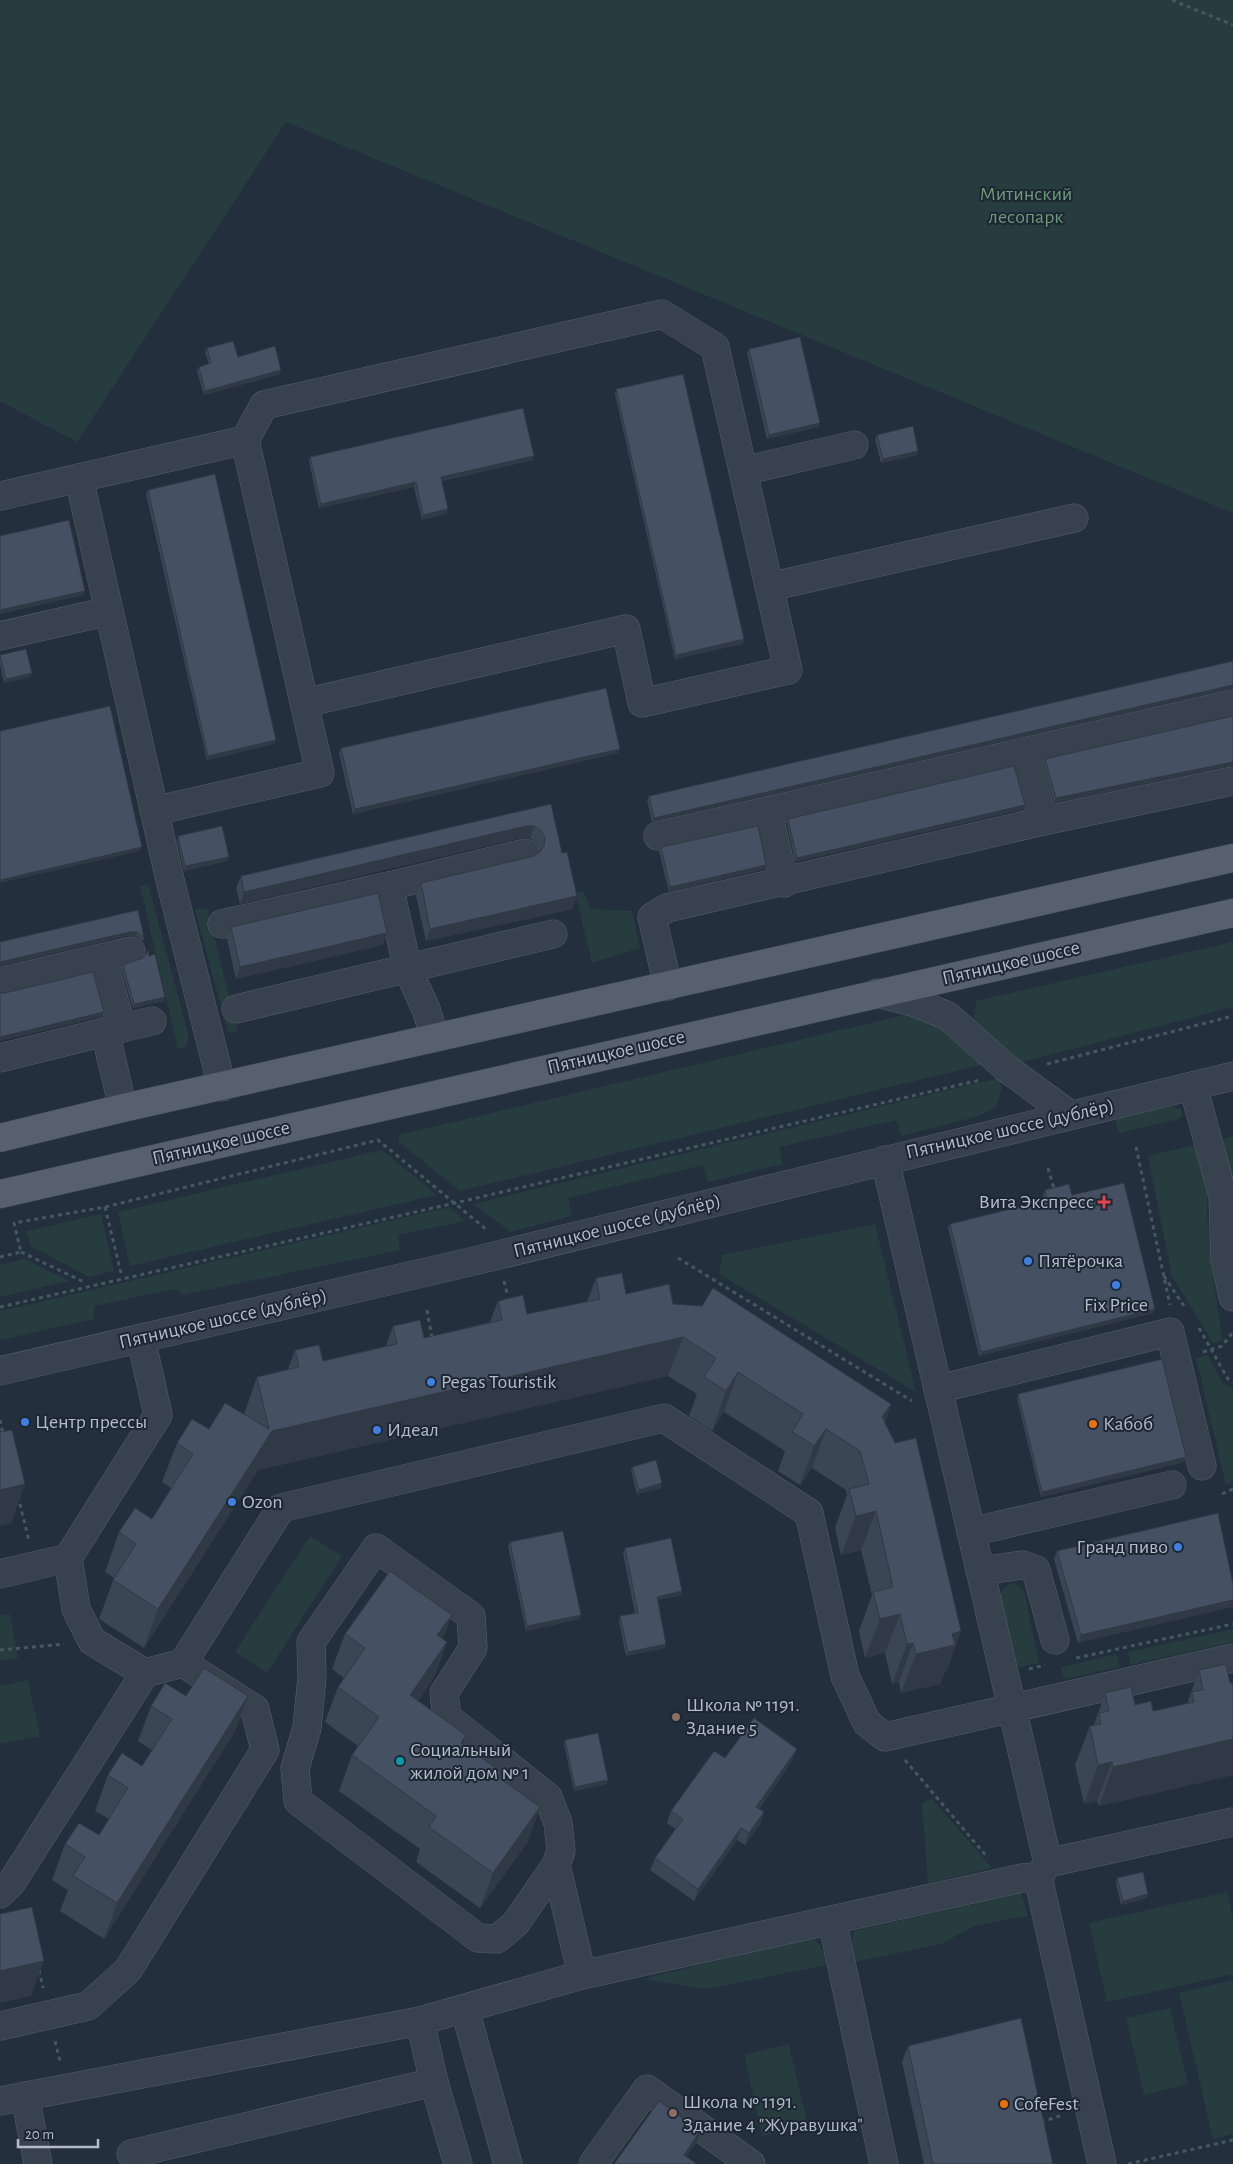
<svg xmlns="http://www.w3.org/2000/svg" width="1233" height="2164" viewBox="0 0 1233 2164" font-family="'Alegreya Sans',sans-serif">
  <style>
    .green { fill: #263c3f }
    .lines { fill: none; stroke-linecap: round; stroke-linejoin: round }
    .minor-casing { stroke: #565f6c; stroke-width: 29 }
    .major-casing { stroke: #414a57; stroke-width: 29 }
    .path { stroke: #44595c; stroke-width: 3; stroke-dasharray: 4 4; stroke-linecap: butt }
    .minor { stroke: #38414e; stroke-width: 28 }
    .major { stroke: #56606e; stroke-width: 28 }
    .wall { fill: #3b4654 }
    .shaded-wall { fill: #303945 }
    .building { fill: #455162; stroke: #303945 }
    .health-dot { fill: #e0444e; stroke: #1d2633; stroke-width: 2 }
    .shop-dot { fill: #3f7fe0; stroke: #1d2633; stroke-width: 2 }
    .food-dot { fill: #e8710a; stroke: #1d2633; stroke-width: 2 }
    .education-dot { fill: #8d6e63; stroke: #1d2633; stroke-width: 2 }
    .culture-dot { fill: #0f9aa8; stroke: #1d2633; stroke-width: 2 }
    .labels { text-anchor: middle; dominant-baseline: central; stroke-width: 4; stroke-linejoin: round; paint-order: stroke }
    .park-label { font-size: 20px; fill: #6b9a76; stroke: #1d2633 }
    .street-label { font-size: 20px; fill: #b4bcc9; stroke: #1d2633 }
    .poi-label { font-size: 20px; fill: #b4bcc9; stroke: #1d2633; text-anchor: start }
  </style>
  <rect width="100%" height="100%" fill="#242f3e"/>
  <g class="green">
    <polygon points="0,0 1233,0 1233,513 286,122 77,442 0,401"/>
    <polygon points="148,884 189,1037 186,1047 178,1049 140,886"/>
    <polygon points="583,891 591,909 632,911 640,948 592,963 575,892"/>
    <polygon points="207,908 238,1032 228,1032 195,910"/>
    <polygon points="1233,942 1233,1007 1018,1063 974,1019 976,1001"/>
    <polygon points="921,1011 989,1063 460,1191 399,1142 399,1135"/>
    <polygon points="999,1078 1002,1088 996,1107 978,1116 901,1136 896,1120 779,1147 783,1164 708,1182 703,1165 568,1198 572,1216 511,1232 473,1204"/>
    <polygon points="1171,1106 1180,1109 1183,1114 1179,1119 1119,1133 1115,1120"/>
    <polygon points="1233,1136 1233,1184 1231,1185 1222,1139"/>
    <polygon points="1199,1144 1208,1177 1207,1214 1212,1266 1222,1340 1213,1343 1172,1276 1148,1156"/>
    <polygon points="382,1150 437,1195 130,1266 118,1212"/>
    <polygon points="450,1207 465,1221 398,1235 400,1250 182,1295 175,1289 94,1306 94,1319 0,1340 0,1311"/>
    <polygon points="101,1214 114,1271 89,1277 31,1246 26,1231"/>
    <polygon points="875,1224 916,1392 719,1274 722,1255"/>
    <polygon points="25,1259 69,1281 0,1297 0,1265"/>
    <polygon points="1208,1355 1222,1382 1233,1389 1233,1482 1226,1485 1196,1358"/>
    <polygon points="310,1536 342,1556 267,1673 235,1652"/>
    <path d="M 1013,1583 L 1020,1586 L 1024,1591 L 1039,1663 L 1018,1668 L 1000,1599 C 1001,1590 1004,1586 1013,1583 Z"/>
    <polygon points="10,1614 18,1658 0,1661 0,1616"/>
    <polygon points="1233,1629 1233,1642 1130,1665 1128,1652"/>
    <polygon points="1117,1654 1120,1667 1064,1679 1061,1667"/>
    <polygon points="28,1680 40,1736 0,1744 0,1686"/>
    <polygon points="932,1799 992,1868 928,1883 922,1803"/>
    <polygon points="1227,1892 1233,1920 1233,1974 1107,2002 1089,1923"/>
    <polygon points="1021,1893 1028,1916 974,1926 941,1944 855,1962 852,1938 854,1931"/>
    <path d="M 811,1937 C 822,1944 824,1952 826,1965 L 706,1989 L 643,1979 Z"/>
    <polygon points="1233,1980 1233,2134 1213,2139 1179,1993"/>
    <polygon points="1170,2008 1188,2084 1144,2095 1126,2018"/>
    <polygon points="789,2044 808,2126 762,2136 744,2055"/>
  </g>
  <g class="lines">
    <g class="minor-casing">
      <g id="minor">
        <polyline points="245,440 264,405 662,314 715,347 788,670 642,703 626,629 304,703"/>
        <polyline points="743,471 854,445"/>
        <polyline points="79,478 245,440 320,773 154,811"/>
        <polyline points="0,496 79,478 170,880 222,1087"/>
        <polyline points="769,587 1074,518"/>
        <polyline points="0,636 109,611"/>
        <polyline points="1024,752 1043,821"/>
        <polyline points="658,836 768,811"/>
        <polyline points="784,883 768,811 1233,704"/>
        <polyline points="389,886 525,853"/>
        <polyline points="222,924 389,886 408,970 426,1009 435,1038"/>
        <polyline points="102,958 122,1028"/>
        <polyline points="0,982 131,951"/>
        <polyline points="668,986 652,917 667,908 1043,821 1233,781"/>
        <polyline points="877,993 916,1003 948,1016 1006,1068 1070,1115"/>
        <polyline points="236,1009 553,934"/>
        <polyline points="105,1032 152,1021"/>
        <polyline points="0,1058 105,1032 123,1108"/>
        <polyline points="1193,1086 1223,1196 1225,1259 1233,1297"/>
        <polyline points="885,1160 1048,1863 1038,1877 1102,2164"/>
        <polyline points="141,1339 158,1415 68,1558 76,1609 92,1641 145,1673"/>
        <polyline points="0,1371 474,1261 1233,1076"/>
        <polyline points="938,1389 1170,1332 1202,1466"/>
        <polyline points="971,1532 1172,1485"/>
        <polyline points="980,1571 1023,1565 1036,1570 1055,1640"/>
        <polyline points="0,1574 68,1558"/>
        <polyline points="183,1663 281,1508 664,1418 809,1513 845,1676 867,1723 885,1737 1233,1658"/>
        <polyline points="1048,1863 1233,1822"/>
        <polyline points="556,1865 516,1923 497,1939 478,1938 298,1801 295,1768 307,1728 312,1677 311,1642 376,1548 471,1616 473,1648 444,1693 447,1717 548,1797 558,1823 561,1851 556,1865 582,1975"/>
        <polyline points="0,1894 12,1882 145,1673 183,1663 255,1709 265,1750 128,1970 88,2006 0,2026"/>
        <polyline points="832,1920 884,2164"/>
        <polyline points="465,2010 508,2164"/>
        <polyline points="420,2021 434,2082"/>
        <polyline points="25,2096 38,2164"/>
        <polyline points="0,2101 420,2021 582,1975 1022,1878 1038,1877"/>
        <polyline points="131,2154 434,2082 458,2164"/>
        <polyline points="593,2164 647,2089 751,2164"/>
      </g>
    </g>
    <g class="major-casing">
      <g id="major">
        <polyline points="0,1138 123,1108 1233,858"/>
        <polyline points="0,1194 1233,913"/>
      </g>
    </g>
    <g class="path">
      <polyline points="1172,0 1233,25"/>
      <polyline points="1047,1064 1233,1016"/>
      <polyline points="1136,1147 1170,1305"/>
      <polyline points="1048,1168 1055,1192"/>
      <polyline points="105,1207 121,1273"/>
      <polyline points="21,1252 84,1282"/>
      <polyline points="0,1257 21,1252 14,1223 105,1207 378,1140 487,1230"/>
      <polyline points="678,1258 912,1401"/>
      <polyline points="1164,1276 1186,1309"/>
      <polyline points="504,1281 507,1293"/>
      <polyline points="0,1307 455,1203 980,1080"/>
      <polyline points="427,1310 432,1338"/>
      <polyline points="1199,1328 1228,1379 1233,1382"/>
      <polyline points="1203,1352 1222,1346 1233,1332"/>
      <polyline points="0,1420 3,1434"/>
      <polyline points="1222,1494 1233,1489"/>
      <polyline points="18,1496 29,1541"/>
      <polyline points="0,1650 64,1644"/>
      <polyline points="1076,1658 1233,1624"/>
      <polyline points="1029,1669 1045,1665"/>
      <polyline points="905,1760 988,1858"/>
      <polyline points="39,1970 43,1988"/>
      <polyline points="55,2041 60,2061"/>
      <polyline points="1041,2122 1063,2115"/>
      <polyline points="1128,2164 1233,2140"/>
    </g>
    <use href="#minor" class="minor"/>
    <use href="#major" class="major"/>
  </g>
  <g class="wall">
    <polygon points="207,348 238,357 280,374 204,395 197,371 199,367 209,364 205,352"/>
    <polygon points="749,349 820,423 818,427 767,439 747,353"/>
    <polygon points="616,389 744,639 742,644 675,659 615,394"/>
    <polygon points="877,435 918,451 917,455 881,463 875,439"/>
    <polygon points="310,457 533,460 442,481 448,509 446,514 422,520 414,487 319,508 309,461"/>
    <polygon points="148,490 274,744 207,760 146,494"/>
    <polygon points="0,655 32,673 30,677 4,683 0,664"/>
    <polygon points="1230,689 652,822 647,800 649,796"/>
    <polygon points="1233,716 1233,766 1230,766 1054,803 1043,764 1045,759"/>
    <polygon points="341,748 620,749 618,753 353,814 339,753"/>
    <polygon points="551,804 573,909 426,941 416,896 421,883 534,856 540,852 540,850 537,843 530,838 521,838 240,904 236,888 241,876"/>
    <polygon points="1025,805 1024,809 795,862 787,823 788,819"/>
    <polygon points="178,836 227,861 184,871 177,840"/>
    <polygon points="661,847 766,865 765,869 669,892 659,851"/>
    <polygon points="138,910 144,937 143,941 136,936 127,936 0,966 0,942"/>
    <polygon points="231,927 383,945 236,979 227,939"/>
    <polygon points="149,956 165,997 164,1001 133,1008 121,969 123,965 143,958"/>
    <polygon points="1045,1190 1072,1195 1155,1309 1153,1313 979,1356 948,1228 950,1224 1045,1201 1043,1195"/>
    <polygon points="596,1278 626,1294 673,1304 891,1404 885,1422 947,1671 945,1671 940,1684 901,1693 899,1682 892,1684 885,1653 865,1658 859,1631 872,1595 861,1550 841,1555 835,1528 847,1495 846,1490 812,1468 800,1485 778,1471 785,1451 724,1412 712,1431 689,1416 697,1394 668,1376 258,1470 144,1648 99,1619 114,1578 105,1572 119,1532 152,1519 171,1488 162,1482 177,1443 244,1414 257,1377 288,1369 295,1350 323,1361 386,1346 393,1326 424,1338 490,1322 498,1301 527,1314 587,1302"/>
    <polygon points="1018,1394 1186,1457 1184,1462 1041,1497 1017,1399"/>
    <polygon points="632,1467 661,1488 637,1494 631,1471"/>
    <polygon points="1218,1513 1078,1643 1054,1559 1057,1551"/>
    <polygon points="510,1542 581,1615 579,1619 526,1631 508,1546"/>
    <polygon points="625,1548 682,1591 681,1595 658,1600 665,1648 626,1656 619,1621 620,1616 635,1613 623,1553"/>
    <polygon points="345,1634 443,1639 447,1642 434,1677 418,1701 463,1744 499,1778 540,1807 527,1843 480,1908 416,1862 420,1849 339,1791 352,1755 358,1746 325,1722 338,1687 344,1678 332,1669"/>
    <polygon points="1199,1670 1230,1683 1233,1683 1233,1775 1099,1806 1097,1801 1084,1804 1075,1765 1090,1726 1094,1725 1105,1693 1153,1711 1187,1704"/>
    <polygon points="186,1696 248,1696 235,1731 104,1939 60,1911 68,1890 52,1880 65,1844 99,1835 109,1819 95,1811 108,1775 142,1766 152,1750 138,1741 151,1706"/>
    <polygon points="565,1740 608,1780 606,1784 574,1791 564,1744"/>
    <polygon points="725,1758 792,1761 759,1809 764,1812 760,1824 745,1845 737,1840 694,1901 650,1870 655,1858 675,1829 667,1823 671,1811"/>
    <polygon points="1117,1878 1147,1898 1121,1905 1116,1883"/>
    <polygon points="908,2046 1053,2164 924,2164 902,2062"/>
  </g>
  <g class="shaded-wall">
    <polygon points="281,370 280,374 204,395 205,391"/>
    <polygon points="820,423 818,427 767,439 769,435"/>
    <polygon points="918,451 917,455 881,463 883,459"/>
    <polygon points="534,456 533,460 439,481 441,477"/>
    <polygon points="416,482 414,487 319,508 321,504"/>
    <polygon points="448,509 446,514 422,520 423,515"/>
    <polygon points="85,591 84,595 0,614 0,610"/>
    <polygon points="744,639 742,644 675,659 676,655"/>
    <polygon points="32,673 30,677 4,683 6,679"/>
    <polygon points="1232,685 1233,685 1233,689 1230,689 652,822 654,818"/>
    <polygon points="276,740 274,744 207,760 208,756"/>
    <polygon points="620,749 618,753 353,814 355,809"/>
    <polygon points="1231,762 1233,762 1233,766 1230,766 1054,803 1056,798"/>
    <polygon points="1025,805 1024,809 795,862 797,858"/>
    <polygon points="526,826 534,826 530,838 521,838 240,904 244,892"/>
    <polygon points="142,847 140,851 0,883 0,880"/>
    <polygon points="229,857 227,861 184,871 185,866"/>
    <polygon points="766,865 765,869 669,892 670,887"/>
    <polygon points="577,896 573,909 426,941 430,929"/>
    <polygon points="129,932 137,932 136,936 127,936 0,966 0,962"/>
    <polygon points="387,933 383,945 236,979 240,967"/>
    <polygon points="165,997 164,1001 133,1008 134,1004"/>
    <polygon points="104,1012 102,1017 0,1041 0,1037"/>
    <polygon points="1155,1309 1153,1313 979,1356 981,1352"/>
    <polygon points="683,1337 668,1376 258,1470 144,1648 158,1609 272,1431"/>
    <polygon points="738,1372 724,1412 712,1431 726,1391"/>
    <polygon points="891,1404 877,1444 882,1417"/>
    <polygon points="826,1429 812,1468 800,1485 814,1446"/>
    <polygon points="1186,1457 1184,1462 1041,1497 1042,1492"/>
    <polygon points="662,1483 661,1488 637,1494 639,1490"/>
    <polygon points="25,1484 11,1524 0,1526 0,1490"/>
    <polygon points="876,1511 861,1550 841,1555 856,1516"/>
    <polygon points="682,1591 681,1595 655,1601 657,1597"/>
    <polygon points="1233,1600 1233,1607 1078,1643 1081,1635"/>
    <polygon points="900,1614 885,1653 865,1658 880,1619"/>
    <polygon points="452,1615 439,1650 437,1635"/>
    <polygon points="581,1615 579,1619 526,1631 527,1626"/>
    <polygon points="961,1631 947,1671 945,1671 940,1684 901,1693 916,1654 952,1634"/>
    <polygon points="447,1642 434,1677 397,1730 410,1695"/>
    <polygon points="913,1643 899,1682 892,1684 907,1644"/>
    <polygon points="666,1644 665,1648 626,1656 628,1652"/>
    <polygon points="248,1696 235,1731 104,1939 117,1903"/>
    <polygon points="466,1735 453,1771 461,1743"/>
    <polygon points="1233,1739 1233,1775 1099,1806 1113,1767"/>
    <polygon points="797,1749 792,1761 751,1819 756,1807"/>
    <polygon points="1112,1762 1097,1801 1084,1804 1098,1765"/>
    <polygon points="608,1780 606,1784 574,1791 575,1787"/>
    <polygon points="540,1807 527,1843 480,1908 493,1873"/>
    <polygon points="764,1812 760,1824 745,1845 749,1833"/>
    <polygon points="741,1828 737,1840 694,1901 698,1889"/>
    <polygon points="1148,1894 1147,1898 1121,1905 1123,1901"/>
    <polygon points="44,1961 31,1996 0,2003 0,1971"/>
    <polygon points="700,2131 696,2144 681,2164 684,2155"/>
  </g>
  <g class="building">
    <polygon points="800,337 820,423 769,435 749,349"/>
    <polygon points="233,341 238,357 275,346 281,370 205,391 199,367 211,363 207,348"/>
    <polygon points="683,374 744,639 676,655 616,389"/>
    <polygon points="523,408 534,456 441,477 448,509 423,515 416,482 321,504 310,457"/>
    <polygon points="913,426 918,451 883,459 877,435"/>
    <polygon points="215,474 276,740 208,756 148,490"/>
    <polygon points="69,520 85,591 0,610 0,536"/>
    <polygon points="26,649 32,673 6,679 0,655"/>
    <polygon points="1233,661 1233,685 654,818 649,796"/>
    <polygon points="606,688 620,749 355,809 341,748"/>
    <polygon points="110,706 142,847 0,880 0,731"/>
    <polygon points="1233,716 1233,762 1056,798 1045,759"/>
    <polygon points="1014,766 1025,805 797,858 788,819"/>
    <polygon points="551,804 562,853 567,852 577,896 430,929 421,883 534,856 540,852 544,846 545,838 541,830 534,826 526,826 244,892 241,876"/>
    <polygon points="222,826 229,857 185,866 178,836"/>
    <polygon points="758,826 766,865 670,887 661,847"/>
    <polygon points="378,893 387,933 240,967 231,927"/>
    <polygon points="138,910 144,937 137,932 129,932 0,962 0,942"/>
    <polygon points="148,951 149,956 155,954 165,997 134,1004 123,965 143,958"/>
    <polygon points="93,972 104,1012 0,1037 0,993 5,993"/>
    <polygon points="1124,1183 1155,1309 981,1352 950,1224 1047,1200 1045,1190 1069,1184 1072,1195"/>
    <polygon points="622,1273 626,1294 669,1284 673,1304 702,1306 713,1288 891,1404 882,1417 895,1443 916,1438 961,1631 952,1634 955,1645 916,1654 913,1643 907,1644 900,1614 880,1619 873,1592 893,1587 876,1511 856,1516 849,1489 869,1484 860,1451 826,1429 814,1446 804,1439 792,1432 803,1414 738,1372 726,1391 704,1377 716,1358 683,1337 272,1431 158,1609 113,1580 136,1544 119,1532 135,1508 152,1519 193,1454 177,1443 192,1419 209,1429 225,1403 269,1429 257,1377 299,1367 295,1350 319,1345 323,1361 397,1344 393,1326 407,1323 420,1320 424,1338 502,1320 498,1301 523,1295 527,1314 600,1299 596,1278"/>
    <polygon points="1162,1359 1186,1457 1042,1492 1018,1394"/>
    <polygon points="12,1430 25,1484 0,1490 0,1432"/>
    <polygon points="656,1460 662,1483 639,1490 632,1467"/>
    <polygon points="1218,1513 1233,1584 1233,1600 1081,1635 1057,1551"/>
    <polygon points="563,1531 581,1615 527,1626 510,1542"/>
    <polygon points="671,1538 682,1591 657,1597 666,1644 628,1652 620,1616 638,1613 625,1548"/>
    <polygon points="390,1571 452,1615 437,1635 447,1642 410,1695 466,1735 461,1743 501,1772 498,1777 540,1807 493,1873 429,1827 436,1816 352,1755 379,1717 338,1687 365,1648 345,1634"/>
    <polygon points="1226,1664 1230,1683 1233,1683 1233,1739 1113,1767 1112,1762 1098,1765 1090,1726 1101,1724 1099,1713 1109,1711 1105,1693 1131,1687 1135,1705 1151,1701 1153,1711 1194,1702 1192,1692 1203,1690 1199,1670"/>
    <polygon points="204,1668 248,1696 117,1903 73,1876 85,1857 65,1844 79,1823 99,1835 128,1788 108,1775 122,1753 142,1766 172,1719 151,1706 165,1683 186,1696"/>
    <polygon points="754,1718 797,1749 756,1807 764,1812 749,1833 741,1828 698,1889 655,1858 683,1819 671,1811 714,1751 725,1758"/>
    <polygon points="598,1733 608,1780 575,1787 565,1740"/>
    <polygon points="1143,1872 1148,1894 1123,1901 1117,1878"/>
    <polygon points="32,1907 44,1961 0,1971 0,1914"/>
    <polygon points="1021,2018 1053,2164 933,2164 908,2046"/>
    <polygon points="659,2101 700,2131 684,2155 697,2164 614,2164"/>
  </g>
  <path class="health-dot" d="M1101.5 1194.5h5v5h5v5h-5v5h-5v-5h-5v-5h5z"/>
  <g class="shop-dot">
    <circle cx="1028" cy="1261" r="5"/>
    <circle cx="1116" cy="1285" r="5"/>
    <circle cx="431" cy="1382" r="5"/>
    <circle cx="25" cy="1422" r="5"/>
    <circle cx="377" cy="1430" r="5"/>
    <circle cx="232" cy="1502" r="5"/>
    <circle cx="1178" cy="1547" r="5"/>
  </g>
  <g class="food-dot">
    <circle cx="1093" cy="1424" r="5"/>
    <circle cx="1004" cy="2104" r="5"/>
  </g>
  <g class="education-dot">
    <circle cx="676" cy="1717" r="5"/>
    <circle cx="673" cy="2113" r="5"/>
  </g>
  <circle class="culture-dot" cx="400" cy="1761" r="5"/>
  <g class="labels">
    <g class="park-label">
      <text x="1026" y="194">Митинский<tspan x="1026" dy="23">лесопарк</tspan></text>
    </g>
    <g class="street-label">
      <text transform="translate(1011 963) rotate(-13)">Пятницкое шоссе</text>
      <text transform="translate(616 1052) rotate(-13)">Пятницкое шоссе</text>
      <text transform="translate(1010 1129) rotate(-13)">Пятницкое шоссе (дублёр)</text>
      <text transform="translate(221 1143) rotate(-13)">Пятницкое шоссе</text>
      <text transform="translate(617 1226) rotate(-14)">Пятницкое шоссе (дублёр)</text>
      <text transform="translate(223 1319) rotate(-13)">Пятницкое шоссе (дублёр)</text>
    </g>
    <g class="poi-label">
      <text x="1094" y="1202" text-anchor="end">Вита Экспресс</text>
      <text x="1038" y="1261">Пятёрочка</text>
      <text x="1116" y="1305" text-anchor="middle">Fix Price</text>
      <text x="441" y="1382">Pegas Touristik</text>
      <text x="35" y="1422">Центр прессы</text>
      <text x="1103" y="1424">Кабоб</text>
      <text x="387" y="1430">Идеал</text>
      <text x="242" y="1502">Ozon</text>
      <text x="1168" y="1547" text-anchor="end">Гранд пиво</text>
      <text x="686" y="1705">Школа № 1191.<tspan x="686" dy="23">Здание 5</tspan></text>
      <text x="410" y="1750">Социальный<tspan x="410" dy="23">жилой дом № 1</tspan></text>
      <text x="683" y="2102">Школа № 1191.<tspan x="683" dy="23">Здание 4 "Журавушка"</tspan></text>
      <text x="1014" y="2104">CofeFest</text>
    </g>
  </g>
  <path d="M18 2139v8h80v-8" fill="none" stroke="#b4bcc9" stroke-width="2.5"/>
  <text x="25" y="2139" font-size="15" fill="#b4bcc9" stroke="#1d2633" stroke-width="4" paint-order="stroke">20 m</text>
</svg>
